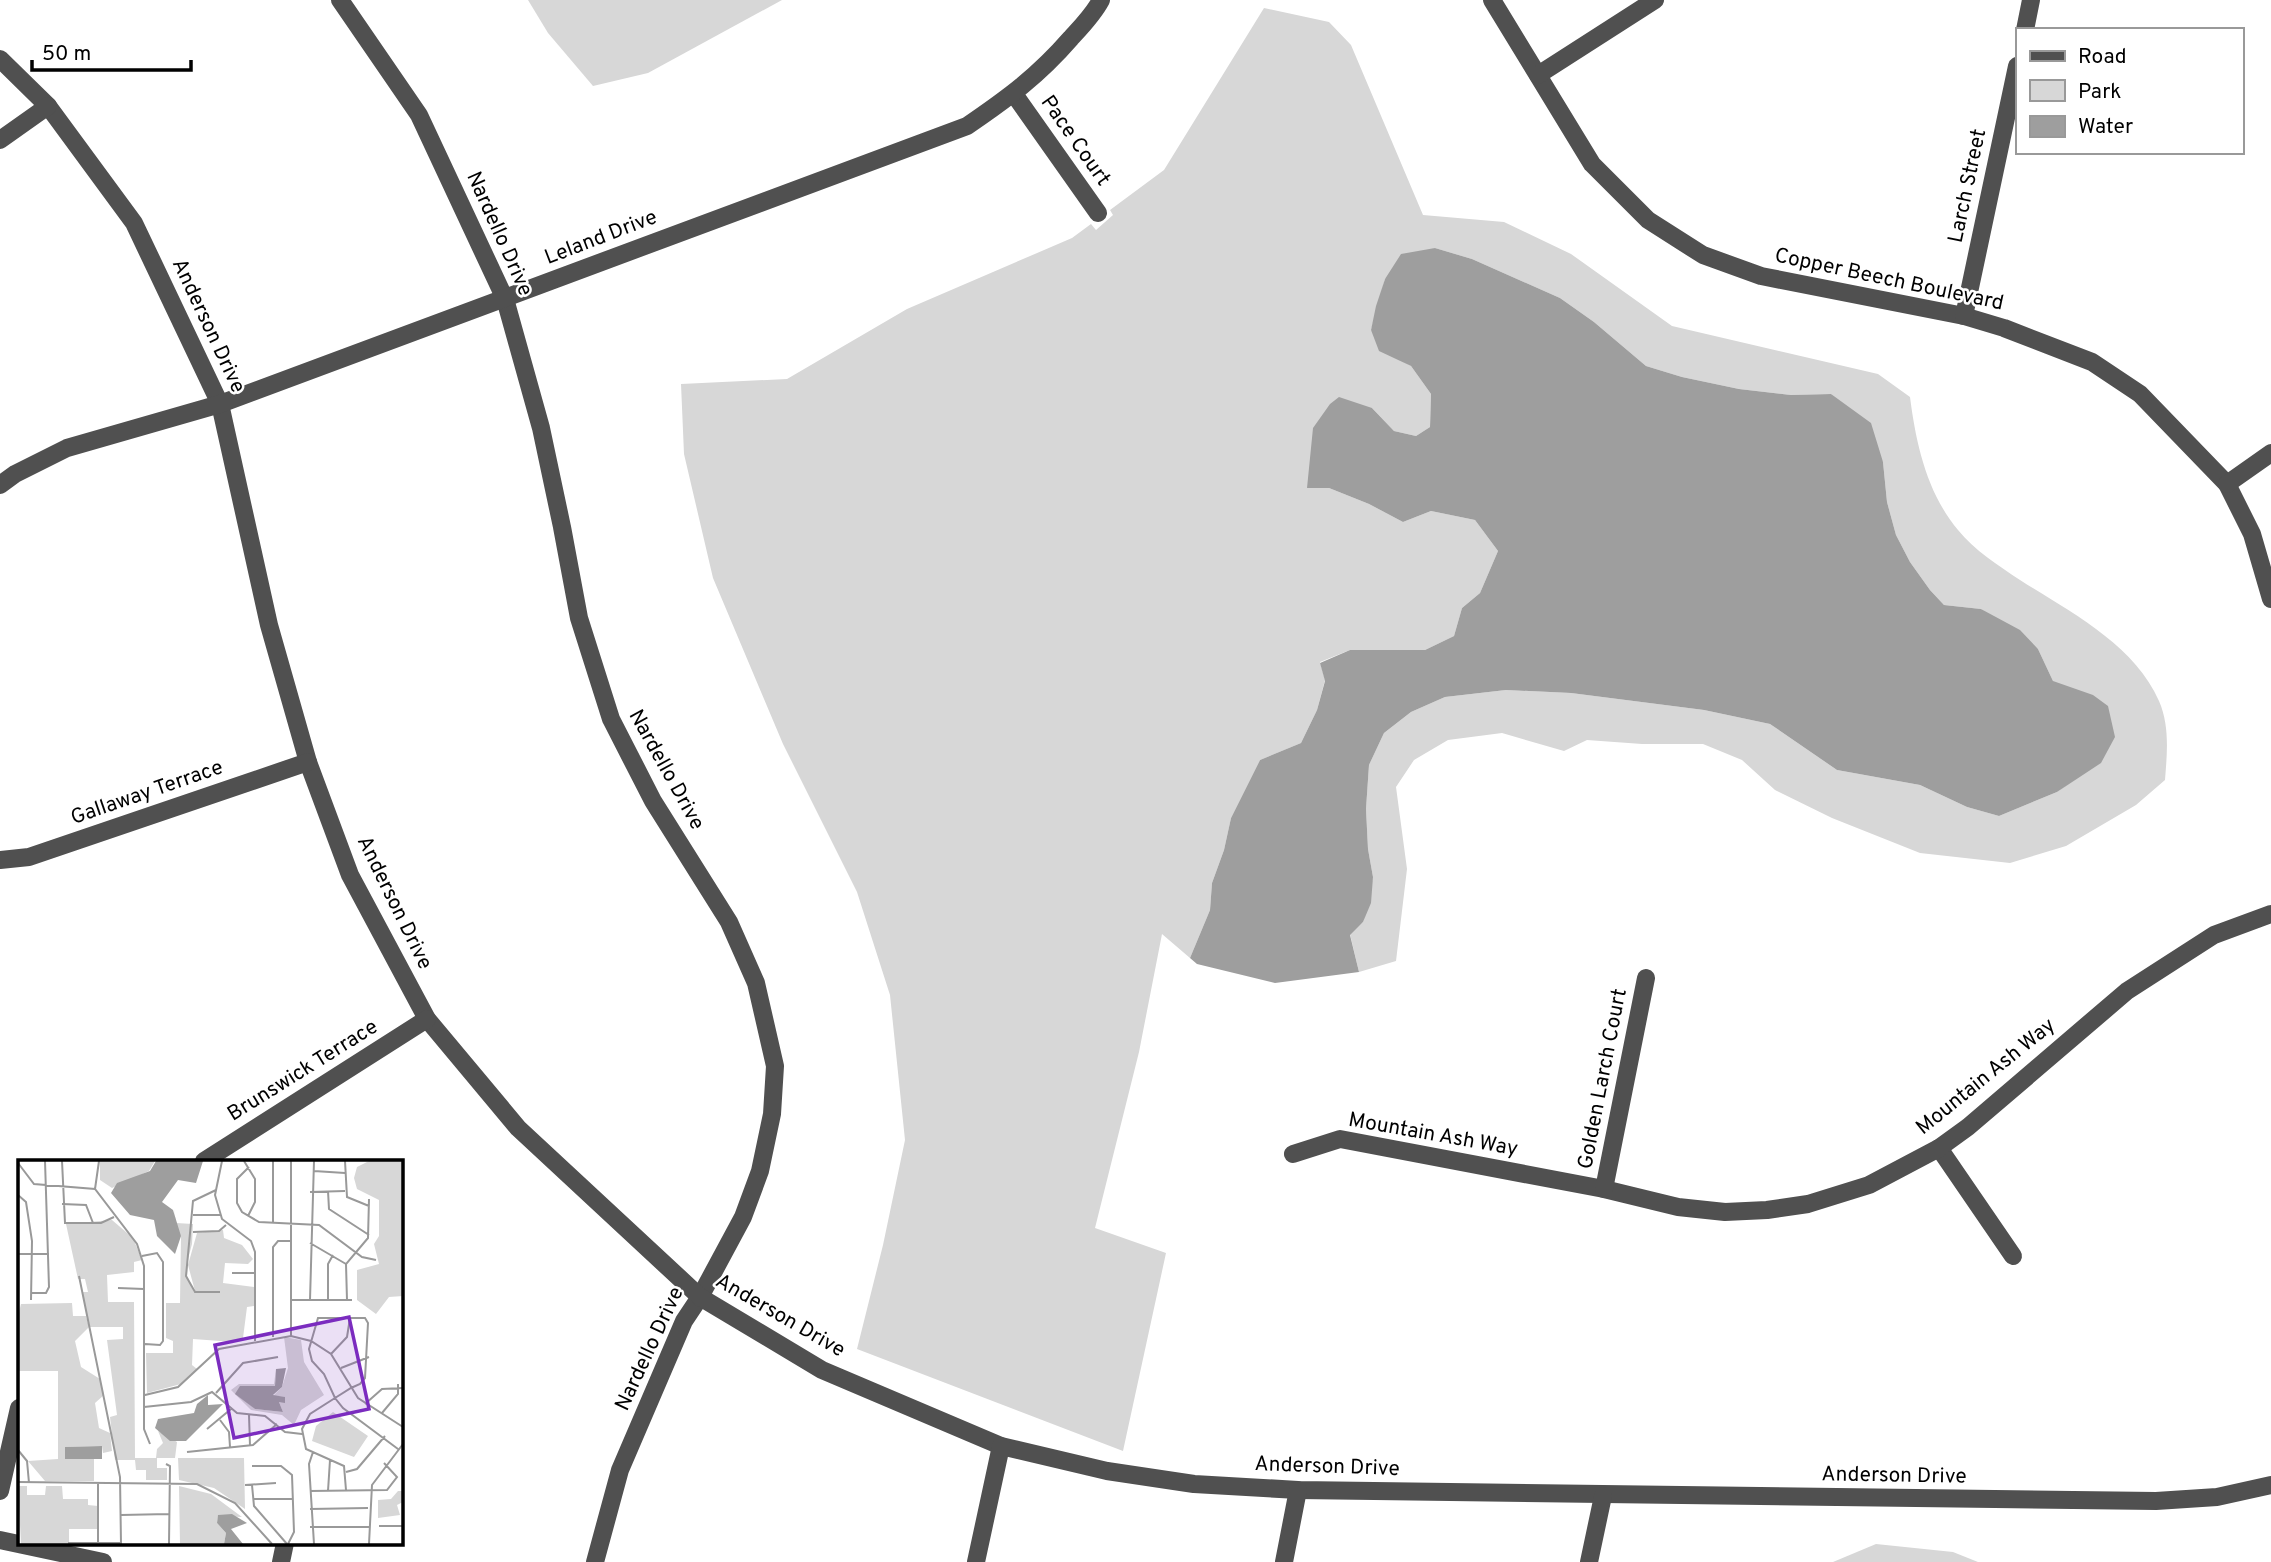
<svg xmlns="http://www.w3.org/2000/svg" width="2271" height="1562" viewBox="0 0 2271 1562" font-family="Overpass,sans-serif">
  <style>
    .green { fill: #d7d7d7 }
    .water { fill: #9e9e9e }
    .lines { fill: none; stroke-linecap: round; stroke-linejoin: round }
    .minor { stroke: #505050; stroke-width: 18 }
    .labels { text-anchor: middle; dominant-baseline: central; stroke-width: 5; stroke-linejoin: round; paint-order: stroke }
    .street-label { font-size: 21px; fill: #000; stroke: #fff }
    .inset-road { fill: none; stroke: #999; stroke-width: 2 }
    .view { fill: #7b2cbf; fill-opacity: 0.15; stroke: #7b2cbf; stroke-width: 3.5 }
    .inset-edge { fill: none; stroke: #000; stroke-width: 3.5 }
  </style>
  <rect width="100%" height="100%" fill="#fff"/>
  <g class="green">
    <polygon points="528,0 782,0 648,73 593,86 548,33"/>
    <path d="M 1264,8 L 1329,22 L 1351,45 L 1423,215 L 1504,222 L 1571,254 L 1672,326 L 1878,374 L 1910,397 C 1916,444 1927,493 1958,530 C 1974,550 1999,566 2020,580 C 2070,612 2134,644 2159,701 C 2170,726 2167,754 2165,780 L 2136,805 L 2066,846 L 2010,863 L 1920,853 L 1832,818 L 1775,790 L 1742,760 L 1703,744 L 1642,744 L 1587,740 L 1564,751 L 1502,733 L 1448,740 L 1414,760 L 1396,787 L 1407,869 L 1396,961 L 1359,972 L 1350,934 L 1363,922 L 1373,877 L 1368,849 L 1366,809 L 1369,765 L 1384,733 L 1411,712 L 1445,697 L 1506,690 L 1571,693 L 1704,710 L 1770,724 L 1837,770 L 1920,785 L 1967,807 L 1999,816 L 2057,792 L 2078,777 L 2053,681 L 2038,649 L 1981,609 L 1944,605 L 1930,590 L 1910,562 L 1896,535 L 1887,502 L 1883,462 L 1831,394 L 1791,395 L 1739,389 L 1682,377 L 1646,366 L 1594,322 L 1560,298 L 1472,259 L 1435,248 L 1385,279 L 1371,330 L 1396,358 L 1411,366 L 1431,394 L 1430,427 L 1416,436 L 1394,431 L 1372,408 L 1307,488 L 1329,488 L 1369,504 L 1403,522 L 1431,511 L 1475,520 L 1498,551 L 1480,593 L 1462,608 L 1454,636 L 1425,650 L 1350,650 L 1320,662 L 1325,680 L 1317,710 L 1301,743 L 1260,760 L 1231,818 L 1224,850 L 1212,883 L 1210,910 L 1190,958 L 1162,934 L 1139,1052 L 1095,1228 L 1166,1253 L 1123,1451 L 857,1349 L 883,1245 L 905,1140 L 890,995 L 857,892 L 783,744 L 713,578 L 684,454 L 681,384 L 787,379 L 907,309 L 1072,238 L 1091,224 L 1096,230 L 1113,215 L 1110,210 L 1164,170 Z"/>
    <polygon points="1876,1544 1953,1552 1978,1562 1833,1562"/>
  </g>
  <polygon class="water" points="1435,248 1472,259 1560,298 1594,322 1646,366 1682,377 1739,389 1791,395 1831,394 1871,423 1883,462 1887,502 1896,535 1910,562 1930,590 1944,605 1981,609 2020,630 2038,649 2053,681 2093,695 2108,706 2115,737 2101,763 2057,792 1999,816 1967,807 1920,785 1837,770 1770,724 1704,710 1571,693 1506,690 1445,697 1411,712 1384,733 1369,765 1366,809 1368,849 1373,877 1371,903 1363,922 1350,935 1359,972 1275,983 1197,964 1190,958 1210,910 1212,883 1224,850 1231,818 1260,760 1301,743 1317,710 1325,681 1320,663 1350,650 1425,650 1454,636 1462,608 1480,593 1498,551 1475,520 1431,511 1403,522 1369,504 1329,488 1307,488 1313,428 1330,404 1339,397 1372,408 1394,431 1416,436 1430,427 1431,394 1411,366 1379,351 1371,330 1376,306 1385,279 1401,254"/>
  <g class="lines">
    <g class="minor">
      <polyline points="340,0 419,115 505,299 541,428 562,527 579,618 611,719 653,801 729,922 756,983 775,1066 772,1114 760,1171 743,1217 700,1297 684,1321 620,1470 595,1562"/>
      <polyline points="1492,0 1592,164 1648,220 1703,255 1761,276 1964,316 2004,328 2092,362 2140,394 2227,484 2252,534 2271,599"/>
      <polyline points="2025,30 2031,0"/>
      <polyline points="0,59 48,106 134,223 220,404 269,625 308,762 350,875 427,1019 518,1128 700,1297 822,1370 1001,1446 1107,1471 1194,1484 1298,1490 2156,1501 2217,1497 2271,1485"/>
      <polyline points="1538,75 1655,0"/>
      <polyline points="1014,94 1098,213"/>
      <polyline points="0,140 48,106"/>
      <polyline points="1964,316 2017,66"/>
      <polyline points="2227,484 2271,453"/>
      <path d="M 0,485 L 15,474 L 67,448 L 220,404 L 967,126 C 1008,98 1038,76 1071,38 C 1082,26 1093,15 1101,0"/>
      <polyline points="0,860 29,857 308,762"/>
      <polyline points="1939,1148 2013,1256"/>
      <polyline points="1293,1154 1340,1139 1604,1189 1678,1207 1725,1212 1767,1210 1808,1204 1869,1185 1939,1148 1968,1127 2127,991 2214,935 2271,914"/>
      <polyline points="204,1161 427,1019"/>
      <polyline points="1604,1189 1646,978"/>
      <polyline points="0,1491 19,1408"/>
      <polyline points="0,1540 103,1562"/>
      <polyline points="281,1562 285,1543"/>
      <polyline points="976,1562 1001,1446"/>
      <polyline points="1284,1562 1298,1490"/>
      <polyline points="1589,1562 1603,1496"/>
    </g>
  </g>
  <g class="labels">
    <g class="street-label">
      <text transform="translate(1075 141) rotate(55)">Pace Court</text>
      <text transform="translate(1968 186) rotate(-78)">Larch Street</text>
      <text transform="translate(499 234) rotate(66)">Nardello Drive</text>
      <text transform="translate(601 238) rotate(-21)">Leland Drive</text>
      <text transform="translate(1889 280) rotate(12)">Copper Beech Boulevard</text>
      <text transform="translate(208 326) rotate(65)">Anderson Drive</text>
      <text transform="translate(666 770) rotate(61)">Nardello Drive</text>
      <text transform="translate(147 793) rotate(-19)">Gallaway Terrace</text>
      <text transform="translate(394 903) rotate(64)">Anderson Drive</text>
      <text transform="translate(303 1071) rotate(-32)">Brunswick Terrace</text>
      <text transform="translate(1986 1077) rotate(-39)">Mountain Ash Way</text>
      <text transform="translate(1603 1079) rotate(-79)">Golden Larch Court</text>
      <text transform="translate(1433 1135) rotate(10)">Mountain Ash Way</text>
      <text transform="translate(780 1316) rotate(30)">Anderson Drive</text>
      <text transform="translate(650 1349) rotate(-65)">Nardello Drive</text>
      <text transform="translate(1327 1467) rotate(2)">Anderson Drive</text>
      <text transform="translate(1894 1476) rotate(1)">Anderson Drive</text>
    </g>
  </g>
  <g transform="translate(18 1160)">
    <rect width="385" height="385" fill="#fff"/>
    <path d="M 82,1 L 137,1 L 131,11 L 94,28 L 82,20 ZM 351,1 L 385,1 L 385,136 L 371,137 L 358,154 L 339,140 L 339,110 L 361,104 L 356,84 L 361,76 L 361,40 L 339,29 L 336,18 L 339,7 ZM 156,49 L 158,63 L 175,64 L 174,84 L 170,99 L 169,117 L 176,132 L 203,133 L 177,131 L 170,105 L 179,73 L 205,70 L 206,78 L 224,85 L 235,99 L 230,104 L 207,103 L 205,123 L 236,127 L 236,146 L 229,147 L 225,178 L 216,182 L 175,179 L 174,205 L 179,209 L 163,224 L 129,233 L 128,193 L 155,193 L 155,181 L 148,178 L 148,143 L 162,143 L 163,76 L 158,70 ZM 94,60 L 115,78 L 124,100 L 116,102 L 116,112 L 89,115 L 90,142 L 116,142 L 117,298 L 138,298 L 139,289 L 145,283 L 140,271 L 159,282 L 157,298 L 139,298 L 139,308 L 149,308 L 149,320 L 128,320 L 128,310 L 118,310 L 117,300 L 97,300 L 92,257 L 99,255 L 89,180 L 105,179 L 105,167 L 72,167 L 64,132 L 70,132 L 67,119 L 60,119 L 48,64 ZM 54,143 L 55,156 L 68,156 L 71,167 L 57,181 L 63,207 L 82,219 L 86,235 L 77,243 L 81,268 L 92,273 L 94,291 L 85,293 L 84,286 L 47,287 L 48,299 L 76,299 L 76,321 L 27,321 L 10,301 L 40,299 L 40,211 L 0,211 L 0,156 L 3,144 ZM 266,177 L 283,180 L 286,202 L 306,235 L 283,250 L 276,265 L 264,255 L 233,250 L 213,230 L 221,224 L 256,224 L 258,209 L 257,226 L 227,227 L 221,235 L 237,249 L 265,252 L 261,242 L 267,237 L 255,236 L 264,227 L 270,208 ZM 315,252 L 350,276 L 336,297 L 294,281 L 298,266 ZM 160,298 L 226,298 L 227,349 L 196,328 L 161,320 ZM 0,326 L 9,326 L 9,335 L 27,335 L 28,326 L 44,326 L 45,339 L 70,339 L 70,345 L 80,346 L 80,369 L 51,369 L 51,384 L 3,384 ZM 161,326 L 193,334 L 224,357 L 200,356 L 199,363 L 208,373 L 206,384 L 162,384 ZM 380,331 L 385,331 L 385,342 L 379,345 L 382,355 L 360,358 L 360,340 L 373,339 Z" fill="#d7d7d7"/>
    <path d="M 138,1 L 185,1 L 178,23 L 160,20 L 144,42 L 155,50 L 163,76 L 157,94 L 139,76 L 136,60 L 112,55 L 93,33 L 99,23 L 132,11 ZM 268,208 L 264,227 L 255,235 L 267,237 L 267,243 L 261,242 L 265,252 L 237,249 L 217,234 L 222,226 L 257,226 L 258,209 ZM 190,235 L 190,245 L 205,244 L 168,281 L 152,281 L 137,268 L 140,259 L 176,253 L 179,244 ZM 84,286 L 84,299 L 47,299 L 47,287 ZM 214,354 L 229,363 L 213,369 L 225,384 L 206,384 L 208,373 L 199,363 L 200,355 Z" fill="#9e9e9e"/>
    <path class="inset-road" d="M 44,1 L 47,63 L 83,63 L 96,57M 204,1 L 197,35 L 204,59 L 233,81 L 237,92 L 237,181M 226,1 L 237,19 L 237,42 L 230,56M 273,1 L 273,176M 327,1 L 329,37 L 351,46M 0,3 L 16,24 L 77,29 L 119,84 L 126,106 L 126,269 L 132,284M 231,7 L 219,19 L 219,43 L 224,52 L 241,62 L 301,65 L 344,97 L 358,100M 296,11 L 327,13M 77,29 L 81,1M 198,30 L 175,41 L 168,116 L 177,132 L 202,132M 310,31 L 311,49 L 351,75M 292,32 L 327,31M 0,35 L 8,42 L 14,81 L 13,140M 44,44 L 68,45 L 75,63M 175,55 L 203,55M 255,62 L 255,1M 175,72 L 201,71 L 208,65M 292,83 L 328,104M 0,94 L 31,94M 124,96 L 139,93 L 145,102 L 145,181 L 142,185 L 127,184M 214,113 L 237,113M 61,116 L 102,317 L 103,384M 100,128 L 126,129M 14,133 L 28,133 L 31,127 L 27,1M 274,140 L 334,140M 292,140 L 296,1M 310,140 L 310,104 L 315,95M 329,140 L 328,104 L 350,78 L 351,39M 255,177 L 255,87 L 260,81 L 273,81M 313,194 L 329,177 L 332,158M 323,208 L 351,197M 198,233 L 225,203 L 260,197M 127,235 L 160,227 L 201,189 L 273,176 L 293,181 L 313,194 L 340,238 L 385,267M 347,244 L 364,229 L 385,228M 126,247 L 173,242 L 194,232 L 219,253 L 247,256 L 267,272 L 284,274M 364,253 L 380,234 L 380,224M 231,255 L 232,286M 202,260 L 211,272 L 212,287M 189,269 L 213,249M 0,290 L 9,301 L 11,323M 169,292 L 235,285 L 259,264M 295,292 L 291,304 L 296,384M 148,304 L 152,306 L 151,384M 234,306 L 263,306 L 274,315 L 276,372 L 270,384M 328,312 L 339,309 L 367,276M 0,322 L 179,324 L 217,343 L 254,384M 80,324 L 80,384M 227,325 L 258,323M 234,325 L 236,346 L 269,384M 328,330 L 326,306 L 288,289 L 284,269 L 292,254 L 317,238 L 333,228 L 342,224 L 347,218 L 350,163 L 347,158 L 300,158 L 291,189 L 294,201 L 306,214 L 317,238 L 325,248 L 380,289M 292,331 L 369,330 L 379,317 L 366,303M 310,331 L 312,300M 235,339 L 275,339M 292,349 L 350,348M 103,355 L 151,354M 361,366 L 385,366M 292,367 L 351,367M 50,383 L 103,383M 351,384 L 354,325 L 385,284"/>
    <path class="view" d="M 331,157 L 351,249 L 216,278 L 197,185 Z"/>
    <rect width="385" height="385" class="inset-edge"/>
  </g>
  <rect x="2016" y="28" width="228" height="126" fill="#ffffff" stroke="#999999" stroke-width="2"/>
  <rect x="2030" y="51" width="35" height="10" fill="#505050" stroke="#999999" stroke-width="2"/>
  <text x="2078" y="63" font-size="21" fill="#000000">Road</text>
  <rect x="2030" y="80" width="35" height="21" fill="#d7d7d7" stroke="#999999" stroke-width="2"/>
  <text x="2078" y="98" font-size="21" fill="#000000">Park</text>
  <rect x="2030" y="116" width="35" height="21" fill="#9e9e9e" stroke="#999999" stroke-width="2"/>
  <text x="2078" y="133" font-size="21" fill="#000000">Water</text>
  <path d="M32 60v10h159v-10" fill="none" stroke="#000000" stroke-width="3.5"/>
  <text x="42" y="60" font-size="21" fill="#000000" stroke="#ffffff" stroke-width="5" paint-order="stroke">50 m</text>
</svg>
